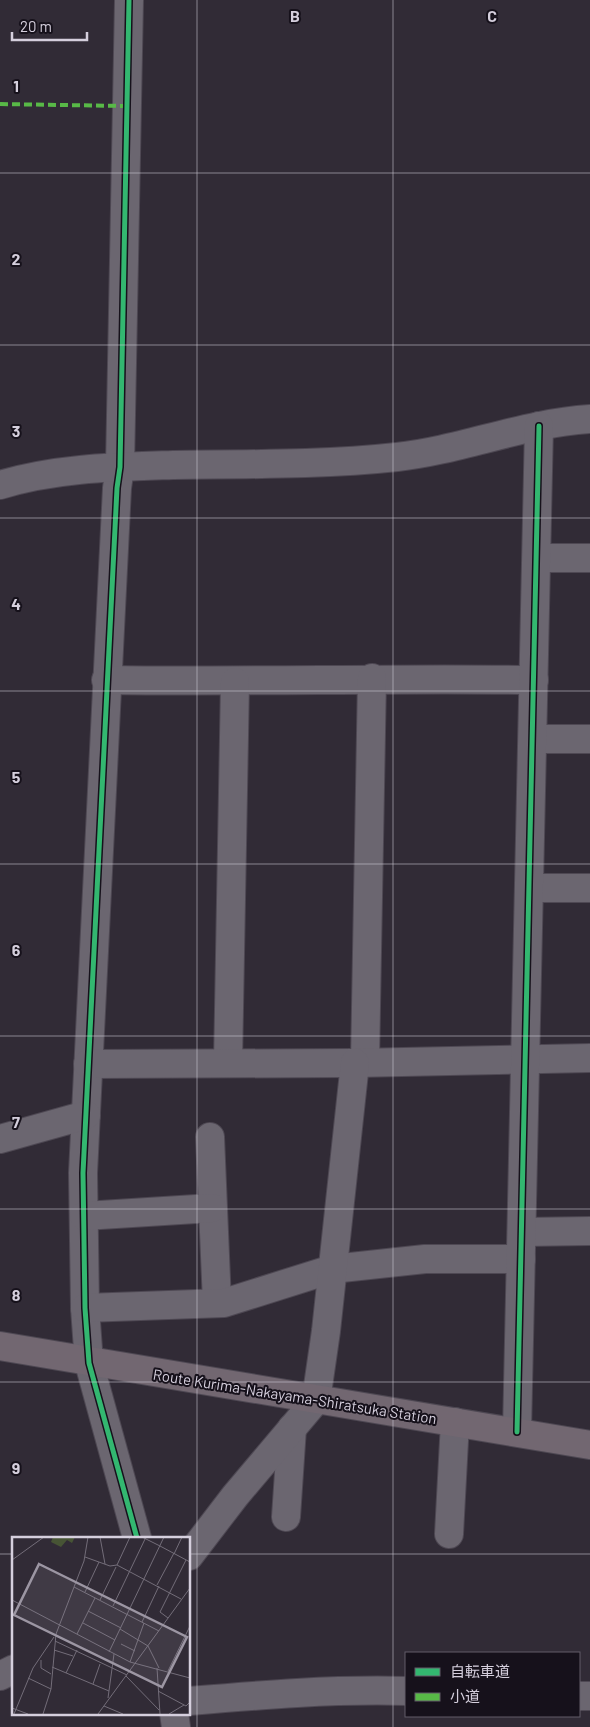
<svg xmlns="http://www.w3.org/2000/svg" width="590" height="1727" viewBox="0 0 590 1727" font-family="Barlow,'Noto Sans JP',sans-serif">
  <style>
    .lines { fill: none; stroke-linecap: round; stroke-linejoin: round }
    .minor-casing { stroke: #4e4853; stroke-width: 30 }
    .major-casing { stroke: #4e4853; stroke-width: 30 }
    .minor { stroke: #6b6670; stroke-width: 28 }
    .major { stroke: #726771; stroke-width: 28 }
    .quiet { stroke: #58b947; stroke-width: 4; stroke-dasharray: 8 4; stroke-linecap: butt }
    .cycleway-casing { stroke: #16111b; stroke-width: 8 }
    .cycleway { stroke: #33b770; stroke-width: 5 }
    .grid { fill: none; stroke: #d5cfdd; stroke-width: 1; stroke-opacity: 0.55 }
    .labels { text-anchor: middle; dominant-baseline: central; stroke-width: 4; stroke-linejoin: round; paint-order: stroke }
    .street-label { font-size: 15px; fill: #d5cfdd; stroke: #16111b }
    .inset-road { fill: none; stroke: #736d79; stroke-width: 1 }
    .view { fill: #9c96a3; fill-opacity: 0.15; stroke: #9c96a3; stroke-width: 2.5 }
    .inset-edge { fill: none; stroke: #d5cfdd; stroke-width: 2.5 }
    .grid-label { font-size: 16px; text-anchor: middle; font-weight: bold; fill: #d5cfdd; stroke: #16111b; stroke-width: 4; stroke-linejoin: round; paint-order: stroke }
  </style>
  <rect width="100%" height="100%" fill="#312b36"/>
  <g class="lines">
    <g class="minor-casing">
      <g id="minor">
        <polyline points="129,0 120,467 117,488 83,1173 85,1308 89,1363 137,1538"/>
        <path d="M 0,485 C 56,468 115,467 173,465 C 247,464 323,465 397,457 C 462,450 524,423 590,419"/>
        <polyline points="537,558 590,558"/>
        <path d="M 106,680 C 249,682 391,678 534,680"/>
        <polyline points="533,739 590,739"/>
        <polyline points="529,888 590,888"/>
        <polyline points="365,1062 372,678"/>
        <polyline points="228,1063 235,682"/>
        <polyline points="88,1064 355,1063 590,1058"/>
        <polyline points="210,1137 217,1303"/>
        <polyline points="0,1139 86,1115"/>
        <polyline points="84,1216 212,1208"/>
        <polyline points="522,1232 590,1231"/>
        <polyline points="85,1308 224,1303 332,1269 425,1259 521,1259"/>
        <polyline points="517,1432 539,426"/>
        <polyline points="286,1517 292,1428"/>
        <polyline points="449,1534 455,1422"/>
        <polyline points="189,1556 235,1496 316,1400 326,1331 355,1063"/>
        <polyline points="0,1676 14,1669"/>
        <polyline points="579,1696 590,1696"/>
        <path d="M 189,1701 C 261,1695 333,1689 406,1691"/>
        <polyline points="174,1713 176,1727"/>
      </g>
    </g>
    <g class="major-casing">
      <polyline id="major" points="0,1346 590,1445"/>
    </g>
    <use href="#minor" class="minor"/>
    <use href="#major" class="major"/>
    <polyline class="quiet" points="0,104 127,106"/>
    <g class="cycleway-casing">
      <g id="cycleway">
        <polyline points="129,0 120,467 117,488 83,1173 85,1308 89,1363 137,1538"/>
        <polyline points="517,1432 539,426"/>
      </g>
    </g>
    <use href="#cycleway" class="cycleway"/>
  </g>
  <path class="grid" d="M 197,0 L 197,1727M 393,0 L 393,1727M 0,173 L 590,173M 0,345 L 590,345M 0,518 L 590,518M 0,691 L 590,691M 0,864 L 590,864M 0,1036 L 590,1036M 0,1209 L 590,1209M 0,1382 L 590,1382M 0,1554 L 14,1554M 189,1554 L 590,1554"/>
  <g class="labels">
    <g class="street-label">
      <text transform="translate(295 1396) rotate(9)">Route Kurima-Nakayama-Shiratsuka Station</text>
    </g>
  </g>
  <g transform="translate(12 1537)">
    <rect width="178" height="178" fill="#312b36"/>
    <path d="M 41,0 L 63,0 L 60,6 L 55,3 L 49,10 L 39,5 Z" fill="#475435"/>
    <path class="inset-road" d="M 88,0 L 93,27M 130,0 L 148,9M 148,9 L 178,25M 162,17 L 170,0M 73,20 L 98,29 L 105,28 L 169,62M 0,23 L 32,0M 105,28 L 118,0M 145,48 L 162,16M 62,50 L 147,94M 73,55 L 87,25M 158,55 L 174,23M 0,63 L 118,125 L 178,141M 88,63 L 104,30M 101,69 L 134,0M 76,74 L 109,91M 156,81 L 148,75 L 158,55M 130,85 L 147,49M 71,86 L 103,103M 108,92 L 136,109 L 147,131M 65,97 L 83,61M 43,104 L 115,138M 109,107 L 123,114M 42,113 L 61,119M 97,115 L 152,0M 29,123 L 29,131 L 39,137M 118,125 L 132,86M 40,130 L 97,154M 145,131 L 148,177M 156,134 L 178,89M 54,136 L 65,113M 114,139 L 147,173M 16,141 L 39,152M 81,147 L 88,127M 146,154 L 174,169 L 178,165M 96,161 L 102,117M 92,169 L 111,177M 0,171 L 16,177M 2,177 L 21,131 L 42,100M 31,177 L 39,152 L 44,97 L 72,24 L 76,0M 86,177 L 178,51M 157,177 L 172,168"/>
    <path class="view" d="M 27,27 L 175,100 L 150,150 L 2,78 Z"/>
    <rect width="178" height="178" class="inset-edge"/>
  </g>
  <g class="grid-label">
    <text x="295" y="22">B</text>
    <text x="492" y="22">C</text>
    <text x="16" y="92">1</text>
    <text x="16" y="265">2</text>
    <text x="16" y="437">3</text>
    <text x="16" y="610">4</text>
    <text x="16" y="783">5</text>
    <text x="16" y="956">6</text>
    <text x="16" y="1128">7</text>
    <text x="16" y="1301">8</text>
    <text x="16" y="1474">9</text>
  </g>
  <rect x="405" y="1652" width="175" height="65" fill="#16111b" stroke="#625d69"/>
  <rect x="415" y="1668" width="25" height="8" fill="#33b770" stroke="#625d69"/>
  <text x="450" y="1677" font-size="15" fill="#d5cfdd">自転車道</text>
  <rect x="415" y="1693" width="25" height="8" fill="#58b947" stroke="#625d69"/>
  <text x="450" y="1702" font-size="15" fill="#d5cfdd">小道</text>
  <path d="M12 32v8h75v-8" fill="none" stroke="#d5cfdd" stroke-width="2.5"/>
  <text x="20" y="32" font-size="15" fill="#d5cfdd" stroke="#16111b" stroke-width="4" paint-order="stroke">20 m</text>
</svg>
